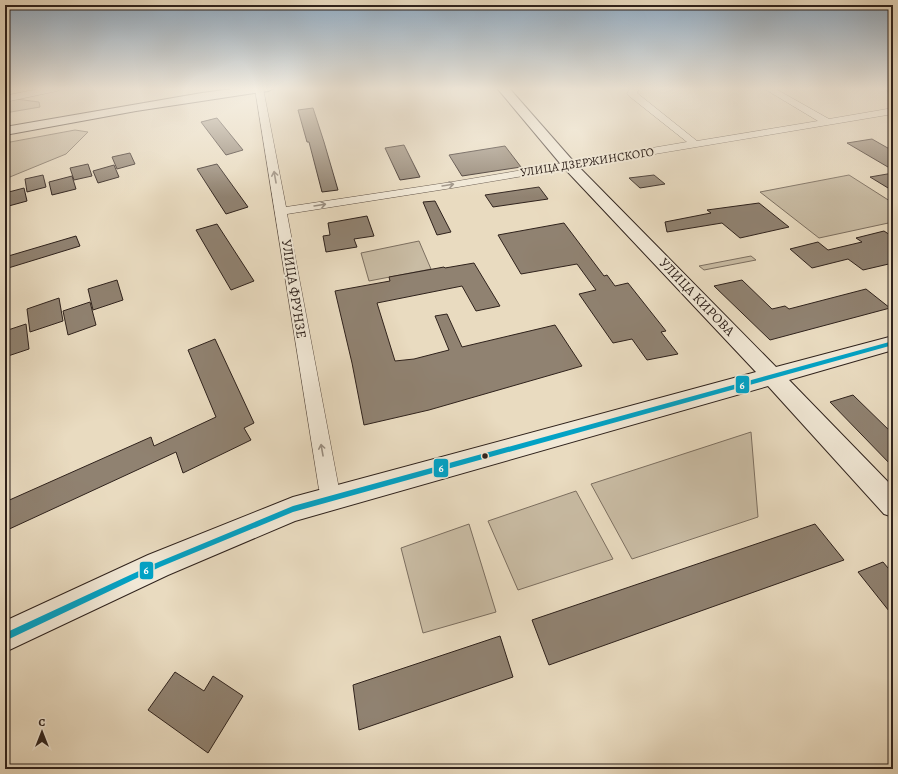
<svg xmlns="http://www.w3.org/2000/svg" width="898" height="774" viewBox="0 0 898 774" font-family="Alegreya,serif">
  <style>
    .green { fill: #c9bca4; stroke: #7c6f60 }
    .building { fill: #908271; stroke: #2f221c }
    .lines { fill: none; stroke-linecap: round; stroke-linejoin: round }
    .street-casing { stroke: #5e5045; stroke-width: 1 }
    .secondary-casing { stroke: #2f221c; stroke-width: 2 }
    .street { fill: #f1e8d6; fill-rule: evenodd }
    .secondary { fill: #f1e8d6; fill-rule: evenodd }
    .bus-1-casing { stroke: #f1e8d6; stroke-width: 3 }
    .bus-1 { fill: #02a2c5; fill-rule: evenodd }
    .oneway { stroke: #9a8f82 }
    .bus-dot { fill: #2f221c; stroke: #f1e8d6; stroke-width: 1.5 }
    .labels { text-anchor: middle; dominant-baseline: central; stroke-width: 4; stroke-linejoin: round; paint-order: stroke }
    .far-street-label { font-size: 12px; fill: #2f221c; stroke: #f1e8d6 }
    .street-label { font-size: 14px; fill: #2f221c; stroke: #f1e8d6 }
    .line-badge { stroke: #f1e8d6; stroke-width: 1.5 }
    .badge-label { font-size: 11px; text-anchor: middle; font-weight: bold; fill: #fff }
  </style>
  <rect width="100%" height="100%" fill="#e9dbc0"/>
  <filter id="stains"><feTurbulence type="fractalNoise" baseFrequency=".005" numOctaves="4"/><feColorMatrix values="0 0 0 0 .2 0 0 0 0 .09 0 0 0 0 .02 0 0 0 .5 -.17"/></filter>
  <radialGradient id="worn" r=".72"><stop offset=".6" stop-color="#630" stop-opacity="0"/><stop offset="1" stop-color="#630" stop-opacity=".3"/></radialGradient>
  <g class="green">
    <polygon points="16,99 39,102 40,107 5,113 5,102"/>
    <polygon points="75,130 88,132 66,154 5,179 5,143"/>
    <polygon points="849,175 893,203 893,222 819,238 760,192"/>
    <polygon points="419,241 431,269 369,281 361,253"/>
    <polygon points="751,256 756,260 704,270 699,266"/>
    <polygon points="751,432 758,517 632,559 591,484"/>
    <polygon points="576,491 613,559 518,590 488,521"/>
    <polygon points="469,524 496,612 423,633 401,548"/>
  </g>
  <g class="building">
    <polygon points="313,108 324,142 338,190 322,192 309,142 307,142 298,110"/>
    <polygon points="217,118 243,150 226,155 201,122"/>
    <polygon points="872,139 893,151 893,170 847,143"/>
    <polygon points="404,145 420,177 400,180 385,148"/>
    <polygon points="505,146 521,167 462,176 449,155"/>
    <polygon points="130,153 135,164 117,169 112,157"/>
    <polygon points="88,164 92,176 74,180 70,168"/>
    <polygon points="217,164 248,207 226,214 197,169"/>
    <polygon points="114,165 119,177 98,183 93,171"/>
    <polygon points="893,173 893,191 870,177"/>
    <polygon points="43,175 46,187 27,192 25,179"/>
    <polygon points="654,175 665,184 640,188 629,178"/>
    <polygon points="72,176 76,189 52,195 49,182"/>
    <polygon points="539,187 548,199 493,207 485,195"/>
    <polygon points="24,188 27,201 5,207 5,193"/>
    <polygon points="435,201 451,232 437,235 423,202"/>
    <polygon points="759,203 789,227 740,238 722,223 667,232 665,222 711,213 707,210"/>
    <polygon points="367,216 374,236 354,239 357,247 326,252 323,236 330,235 328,223"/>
    <polygon points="564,223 604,276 607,275 615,286 628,283 666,331 661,332 678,354 647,360 632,339 613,343 579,294 596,290 577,264 521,274 498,235"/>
    <polygon points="217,224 254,281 231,290 196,230"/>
    <polygon points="884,231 893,237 893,263 863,270 848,259 812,268 790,249 818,242 828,250 862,242 856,238"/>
    <polygon points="76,236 80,246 5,269 5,257"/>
    <polygon points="474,263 500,306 476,311 462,286 377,303 395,361 414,359 449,350 435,316 447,314 462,347 555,325 582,366 429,410 364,425 352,363 335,291 390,281 389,277 444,267 445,268"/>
    <polygon points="117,280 123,300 93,310 88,289"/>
    <polygon points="742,280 772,309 785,306 789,309 866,289 890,308 770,340 714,286"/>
    <polygon points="59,298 63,321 30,332 27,309"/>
    <polygon points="90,302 96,325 68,335 63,311"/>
    <polygon points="26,324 29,349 5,357 5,331"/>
    <polygon points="215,339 254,423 244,428 251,440 183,473 176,452 5,531 5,502 151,437 154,446 216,417 188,350"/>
    <polygon points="853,395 893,434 893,467 830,402"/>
    <polygon points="815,524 844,560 549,665 532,620"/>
    <polygon points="883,562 893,574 893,616 858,572"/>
    <polygon points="500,636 513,677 359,730 353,685"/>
    <polygon points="175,672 204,691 213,676 243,696 208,753 148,710"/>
  </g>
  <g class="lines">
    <g class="street-casing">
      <g id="street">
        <polygon points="43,88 61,88 57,91 5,102 5,96"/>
        <polygon points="255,88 263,88 286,207 452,182 687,142 629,96 627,94 630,88 639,88 637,93 697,141 818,121 763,88 774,88 829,119 893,108 893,114 452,188 287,214 339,489 336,495 329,498 322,495 319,489"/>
      </g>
    </g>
    <g class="secondary-casing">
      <g id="secondary">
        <polygon points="274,88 268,91 136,111 5,135 5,127 202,93 239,88"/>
        <polygon points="497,88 509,88 574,162 776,367 893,336 893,350 789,380 893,487 893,517 884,514 768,386 295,521 168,575 5,652 5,621 148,555 293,497 756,372 564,168"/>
        <polygon points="885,88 893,88 893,93 889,92"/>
      </g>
    </g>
    <use href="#street" class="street"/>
    <use href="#secondary" class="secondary"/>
    <g class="bus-1-casing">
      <polygon id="bus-1" points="893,341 893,345 293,512 160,567 5,641 5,633 156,563 293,506"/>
    </g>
    <use href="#bus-1" class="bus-1"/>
  </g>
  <defs><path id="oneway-shaft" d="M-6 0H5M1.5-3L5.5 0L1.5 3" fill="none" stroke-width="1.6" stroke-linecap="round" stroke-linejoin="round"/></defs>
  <g class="oneway">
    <use href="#oneway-shaft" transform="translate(275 177) rotate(-100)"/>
    <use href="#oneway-shaft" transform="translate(448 185) rotate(-9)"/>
    <use href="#oneway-shaft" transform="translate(320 205) rotate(-9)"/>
    <use href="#oneway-shaft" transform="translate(322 450) rotate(-100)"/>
  </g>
  <linearGradient id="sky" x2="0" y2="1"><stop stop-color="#8faac2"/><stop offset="0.45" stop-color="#f5efe3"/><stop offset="1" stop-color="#f5efe3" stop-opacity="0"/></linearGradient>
  <rect width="898" height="197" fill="url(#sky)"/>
  <circle class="bus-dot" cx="485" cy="456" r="3.5"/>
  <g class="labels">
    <g class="far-street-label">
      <text transform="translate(587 162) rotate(-9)">УЛИЦА ДЗЕРЖИНСКОГО</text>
    </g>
    <g class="street-label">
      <text transform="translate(294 289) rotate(81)">УЛИЦА ФРУНЗЕ</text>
      <text transform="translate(697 297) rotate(46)">УЛИЦА КИРОВА</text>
    </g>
  </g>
  <g class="line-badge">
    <rect x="735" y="375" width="15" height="19" rx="4" fill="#02a2c5"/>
    <rect x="433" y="458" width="16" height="20" rx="4" fill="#02a2c5"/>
    <rect x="139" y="561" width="15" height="19" rx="4" fill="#02a2c5"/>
  </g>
  <g class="badge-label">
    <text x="742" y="389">6</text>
    <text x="441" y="472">6</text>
    <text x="146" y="574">6</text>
  </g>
  <rect width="898" height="774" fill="none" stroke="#e9dbc0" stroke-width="20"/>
  <rect x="6" y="6" width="886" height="762" fill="none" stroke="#2f221c" stroke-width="2"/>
  <rect x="10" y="10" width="878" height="754" fill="none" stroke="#2f221c"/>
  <g transform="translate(42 732)" stroke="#f1e8d6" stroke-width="3" paint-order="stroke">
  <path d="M0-3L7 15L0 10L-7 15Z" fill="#2f221c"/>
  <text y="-6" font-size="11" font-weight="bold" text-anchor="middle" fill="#2f221c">С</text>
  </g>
  <rect width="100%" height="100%" filter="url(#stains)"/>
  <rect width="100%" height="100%" fill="url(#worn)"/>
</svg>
